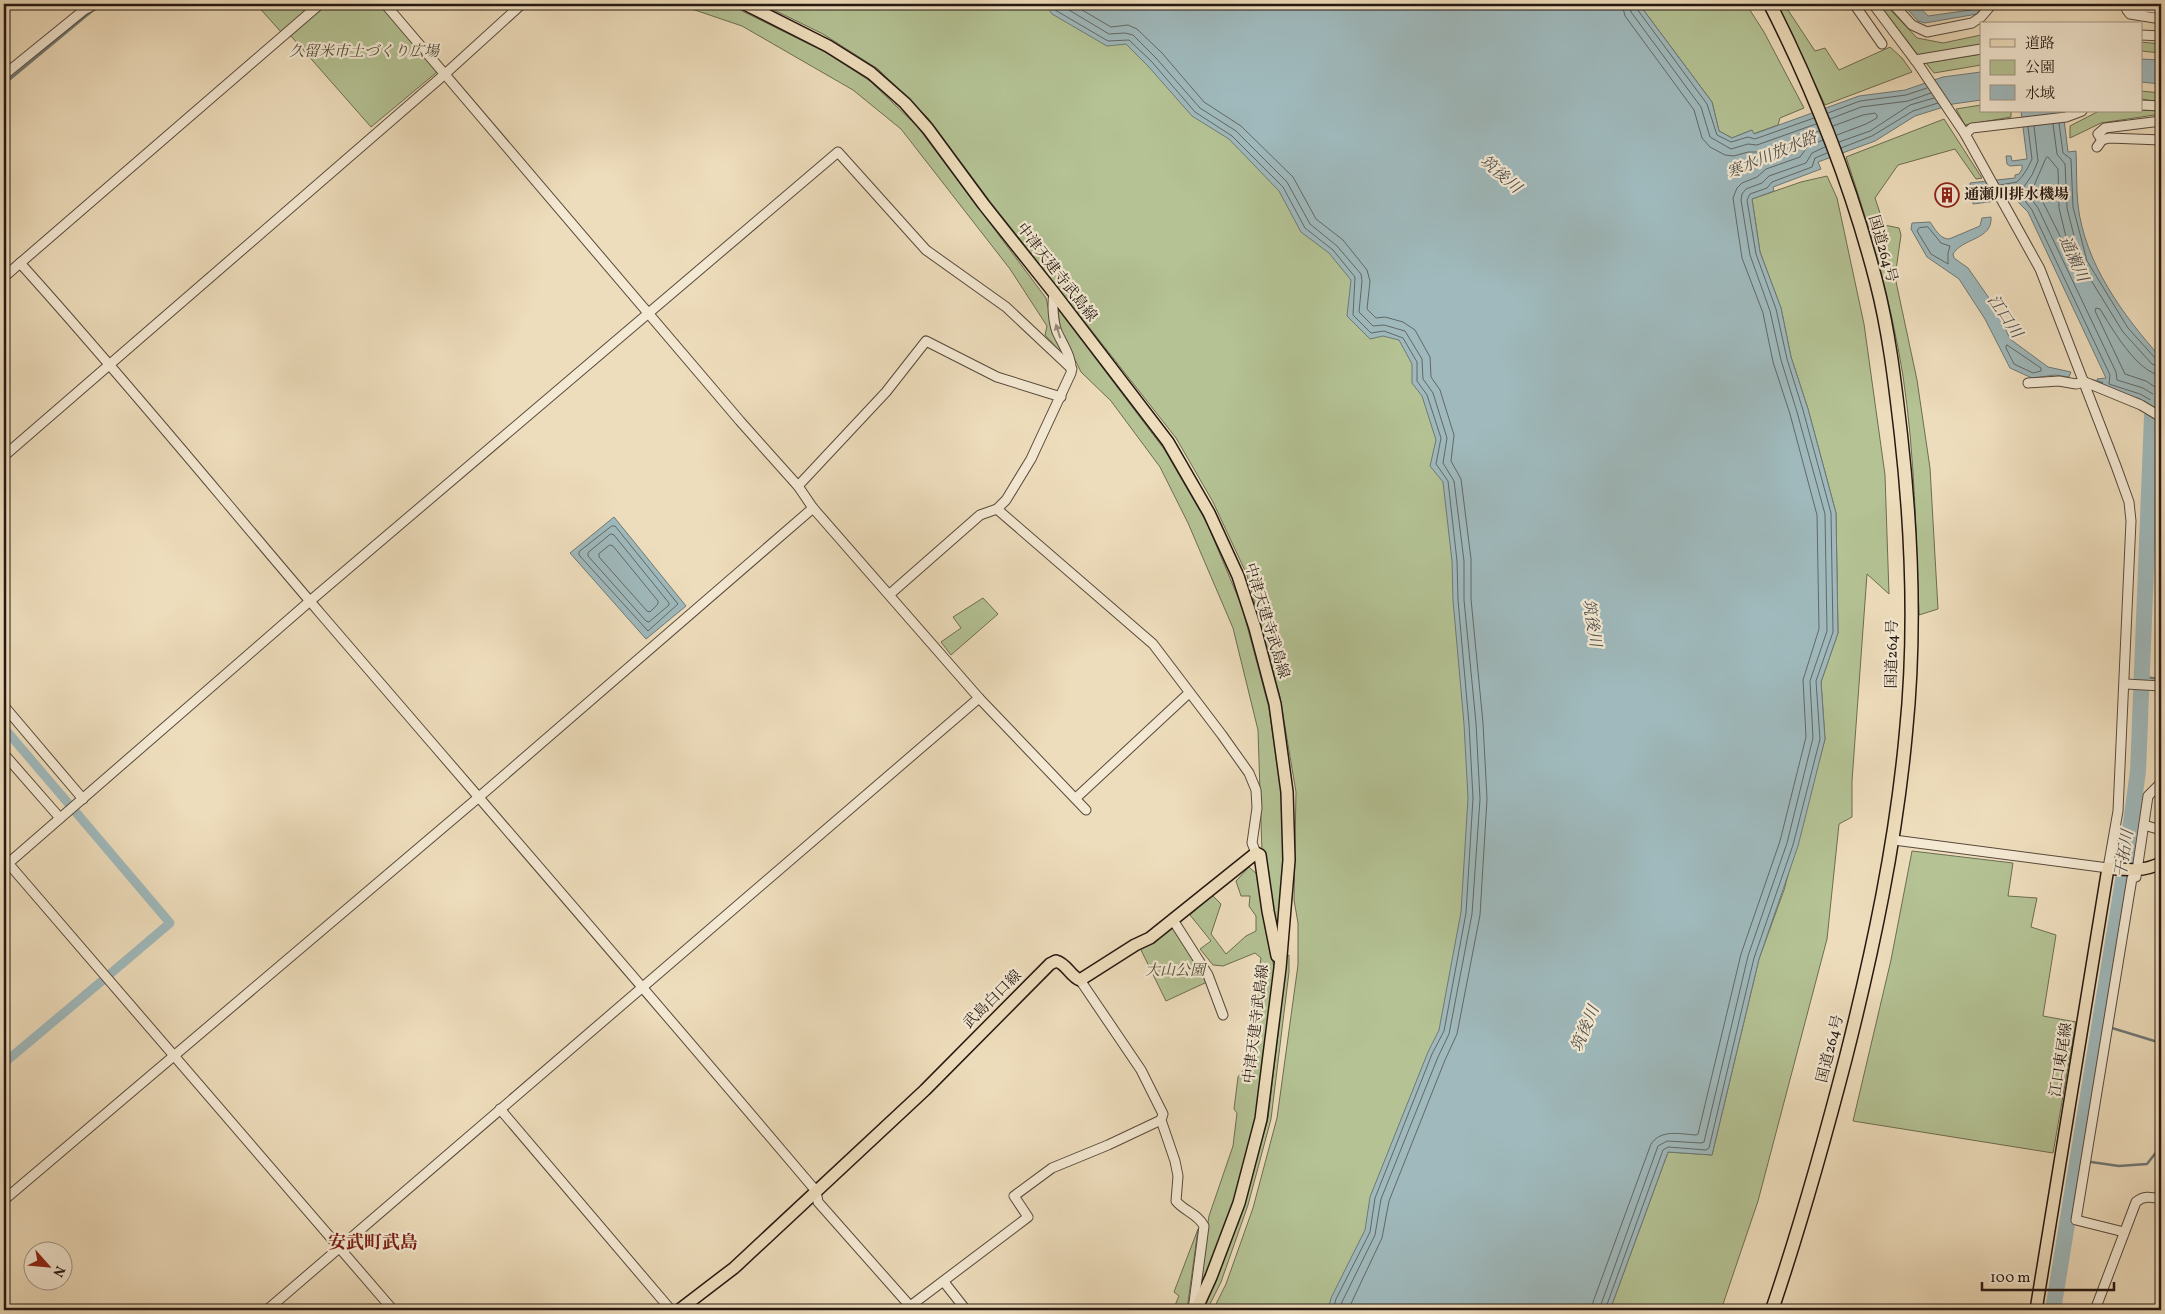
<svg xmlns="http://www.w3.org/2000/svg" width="2165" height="1314" viewBox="0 0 2165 1314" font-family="Vollkorn,'Noto Serif JP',serif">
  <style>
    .green { fill: #b4c294; stroke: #6c6d52 }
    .water { fill: #9fb9bc; stroke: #6e7978 }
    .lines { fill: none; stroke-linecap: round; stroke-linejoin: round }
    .shore { stroke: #626866; stroke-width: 1 }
    .stream { stroke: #6e7978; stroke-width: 2.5 }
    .canal { stroke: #9fb9bc; stroke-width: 9 }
    .river { stroke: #9fb9bc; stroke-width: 16 }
    .minor-casing { stroke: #57493c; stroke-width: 11 }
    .major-casing { stroke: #251811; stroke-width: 14 }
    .highway-casing { stroke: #251811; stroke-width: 15 }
    .minor { stroke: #f4e9d3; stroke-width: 9 }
    .major { stroke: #eeddbc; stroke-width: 11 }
    .highway { stroke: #eeddbc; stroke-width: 12 }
    .oneway { fill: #978b7c }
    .labels { text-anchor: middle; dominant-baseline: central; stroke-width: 4.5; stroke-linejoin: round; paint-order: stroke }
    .park-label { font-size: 15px; font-style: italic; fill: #504b38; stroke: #f4e9d3 }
    .poi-label { font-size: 15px; font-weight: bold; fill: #251811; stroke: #f4e9d3; text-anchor: start }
    .street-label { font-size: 15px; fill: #251811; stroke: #f4e9d3 }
    .water-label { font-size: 16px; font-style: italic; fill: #50504d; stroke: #f4e9d3 }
    .quarter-label { font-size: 18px; font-weight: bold; fill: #7a1f14; stroke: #f4e9d3 }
  </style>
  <rect width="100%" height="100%" fill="#eeddbc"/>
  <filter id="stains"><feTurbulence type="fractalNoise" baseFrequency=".004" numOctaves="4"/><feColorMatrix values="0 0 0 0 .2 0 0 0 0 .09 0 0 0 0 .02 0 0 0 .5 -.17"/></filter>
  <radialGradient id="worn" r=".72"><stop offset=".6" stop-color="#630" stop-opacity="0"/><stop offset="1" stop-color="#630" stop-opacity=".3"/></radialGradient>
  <g class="green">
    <polygon points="256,4 383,4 437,72 371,127 291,36 281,32"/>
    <polygon points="677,4 728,4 825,52 870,81 917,126 1046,298 1054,332 1066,358 1045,335 1047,326 1010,269 901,129 853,90 742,26"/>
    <polygon points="762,4 1101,4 1383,285 1446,448 1473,802 1449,1035 1374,1249 1334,1310 1213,1310 1226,1284 1253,1208 1277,1118 1298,965 1298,923 1294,900 1296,792 1280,697 1247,575 1213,502 1176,438 989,200 928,118 878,69 823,34"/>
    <polygon points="1639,4 1746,4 1764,32 1804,108 1780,118 1778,125 1753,134 1752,130 1732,138 1719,131 1712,102"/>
    <polygon points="1777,4 1784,4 1815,51 1825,48 1839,70 1890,47 1902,58 1912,72 1825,105"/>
    <polygon points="1879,4 1885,4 1917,38 1943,43 1981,35 1981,45 1918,55"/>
    <polygon points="2141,42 2161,44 2161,53 2141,51"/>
    <polygon points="1981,54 1981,65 1934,73 1926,63"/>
    <polygon points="2141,91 2161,93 2161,102 2141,99"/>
    <polygon points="1981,105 1981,111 2011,111 2011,117 1965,125 1956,109"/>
    <polygon points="2141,110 2161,111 2161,114 2101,123 2070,138 2070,126 2099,111 2141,111"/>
    <path d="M 1944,119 L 1982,178 L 1976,179 L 1955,149 L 1898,165 L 1875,198 L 1884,225 L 1899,228 L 1901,235 L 1895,277 L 1917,380 L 1930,468 L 1938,609 L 1919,615 C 1916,536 1915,455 1903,376 C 1891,301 1870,229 1846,157 Z"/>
    <polygon points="1827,176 1837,198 1864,324 1885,475 1889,594 1867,574 1852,781 1852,817 1839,824 1827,939 1758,1201 1721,1310 1610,1310 1668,1152 1712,1155 1759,959 1784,890 1825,739 1821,682 1838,633 1836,513 1808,409 1791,357 1781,308 1760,252 1752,199 1801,182"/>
    <polygon points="1058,309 1164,449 1207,523 1242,607 1269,708 1282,797 1283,862 1278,942 1262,852 1258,730 1233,628 1188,523 1160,467 1111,401 1081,372 1060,329"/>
    <polygon points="983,598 998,614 951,655 941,642 961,628 953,617"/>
    <polygon points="1912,851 2013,863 2008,896 2037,898 2031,927 2056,935 2043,1016 2076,1022 2053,1153 1853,1121 1891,960"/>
    <polygon points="1249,867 1258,875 1275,974 1255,1122 1234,1202 1196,1298 1209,1216 1233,1146 1237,1113 1234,1109 1238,1077 1244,1069 1261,958 1255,953 1223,966 1213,965 1200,949 1211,941 1190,915 1212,895 1221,904 1211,934 1226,954 1246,936 1256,931 1256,916 1249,906 1250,896 1241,896 1236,881"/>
    <polygon points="1172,926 1207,982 1166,1001 1140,948"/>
    <polygon points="1289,955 1289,972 1271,1119 1248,1205 1221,1282 1207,1310 1202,1310 1244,1203 1268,1118 1287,956"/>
    <polygon points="1198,1229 1187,1310 1173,1310 1179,1296 1174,1292"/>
  </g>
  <g class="water">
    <polygon points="1045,4 1639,4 1712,102 1719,131 1732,138 1752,130 1754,134 1859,96 1905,90 1943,77 1981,72 1981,100 1953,104 1915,116 1875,141 1818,162 1821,169 1773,187 1774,191 1752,199 1760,252 1781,308 1791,357 1808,409 1836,513 1838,633 1821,682 1825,739 1798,846 1759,959 1712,1155 1668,1152 1610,1310 1328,1310 1331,1298 1365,1230 1370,1197 1428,1052 1439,1030 1461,912 1468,798 1464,724 1453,600 1452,561 1443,482 1430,466 1436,440 1422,396 1412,383 1412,364 1399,340 1383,336 1370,339 1347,316 1351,280 1329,253 1301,232 1279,191 1229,139 1192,116 1148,66 1126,44 1107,46 1052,14"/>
    <polygon points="1903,4 1917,4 1928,16 1978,9 1979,10 1977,14 1925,23 1918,21"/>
    <polygon points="2141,59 2161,60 2161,84 2141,82"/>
    <path d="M 2021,111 L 2063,111 L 2068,152 L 2076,151 C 2077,169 2076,188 2078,205 C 2085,264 2123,315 2161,358 L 2161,411 L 2138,398 L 2101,388 L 2097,379 L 2106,378 L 2028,212 L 2019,203 L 2018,198 L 1973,204 L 1970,183 L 2015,178 L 2015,175 L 2019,174 L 2022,169 L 2022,165 L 2010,166 L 2007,164 L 2006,156 L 2011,156 L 2012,161 L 2027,159 Z"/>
    <path d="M 1991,217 C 1993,240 1962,238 1953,254 L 1954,258 L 1968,268 L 1996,308 L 2010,339 L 2048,367 L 2071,372 L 2069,377 L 2055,375 L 2032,378 L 2010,368 L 1985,319 L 1959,279 L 1927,257 L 1911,229 L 1912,223 L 1930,222 C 1935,229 1940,239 1949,239 L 1980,226 L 1982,218 Z"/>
    <polygon points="614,517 686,606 646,639 570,553"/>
  </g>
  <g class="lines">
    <g class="shore">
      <polyline points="1051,4 1055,10 1108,41 1129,40 1152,62 1195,112 1232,136 1283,187 1305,228 1333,250 1355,277 1353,315 1371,333 1384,331 1403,338 1417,362 1417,381 1427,395 1441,438 1436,464 1448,481 1457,561 1458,600 1469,724 1473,798 1466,913 1444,1031 1432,1054 1375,1198 1370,1232 1336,1299 1333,1310"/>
      <polyline points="1059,4 1109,34 1125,33 1133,35 1156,58 1200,108 1236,131 1287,182 1310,224 1337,246 1361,274 1362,281 1359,312 1373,326 1384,325 1405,331 1422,359 1423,379 1433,393 1447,438 1443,463 1454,481 1464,561 1464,600 1476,723 1480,799 1472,914 1449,1034 1438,1057 1381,1199 1375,1235 1342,1302 1340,1310"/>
      <polyline points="1072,4 1111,27 1128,25 1137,29 1162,53 1204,102 1241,126 1293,177 1316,219 1343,240 1367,270 1370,281 1367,309 1376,318 1385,317 1403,322 1415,330 1430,357 1431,377 1440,390 1454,435 1451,461 1461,479 1471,559 1471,599 1483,723 1487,799 1480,915 1457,1034 1445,1060 1389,1201 1382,1238 1348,1310"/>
      <polyline points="1622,4 1625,16 1694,110 1702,138 1710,147 1725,155 1734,156 1748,152 1760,152 1819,131"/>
      <polyline points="1629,4 1631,12 1701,107 1710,137 1731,149 1748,144 1757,145 1816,124"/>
      <polyline points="1636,4 1637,9 1707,104 1717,135 1731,142 1748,137 1755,139 1814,118"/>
      <polyline points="1828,113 1860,101 1906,95 1927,88"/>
      <polyline points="1830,119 1861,107 1908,101 1931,93"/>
      <polyline points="2059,123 2063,153 2071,159 2073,207 2087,261 2128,328 2156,359 2161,361"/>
      <polyline points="2053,124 2057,154 2065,164 2067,208 2081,264 2123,332 2152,364 2161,367"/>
      <polyline points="1833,126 1863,115 1875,113 1877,115 1877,118 1866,124 1837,135"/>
      <polyline points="2034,126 2038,161 2032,175 2023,188 2038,208 2116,372 2117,380 2143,388 2161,399"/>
      <polyline points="1839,142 1870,131 1910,105 1934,98"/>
      <polyline points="1841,148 1872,136 1913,111 1938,103"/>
      <polygon points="2048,157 2058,169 2059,208 2067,241 2065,243 2063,242 2044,204 2033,188 2046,158"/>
      <path d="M 2000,185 L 2017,182 C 2024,175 2028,168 2032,159 L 2028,127"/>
      <polyline points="2005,195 2020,194 2032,210 2110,375 2109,384 2140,394 2161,406"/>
      <polygon points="1928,227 1941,243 1950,246 1948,253 1948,264 1931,254 1917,231 1919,228"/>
      <polygon points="2007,345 2041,368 2041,371 2033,373 2014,364 2006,348"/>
      <path d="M 2161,375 C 2138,374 2111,327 2100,309 L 2096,308 L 2095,311 L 2125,374 L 2146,381 L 2161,391"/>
      <polygon points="612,526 615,526 678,604 648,631 579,555 579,552"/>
      <polygon points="611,534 614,535 669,603 669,605 649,622 646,621 588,556 588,553"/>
      <polygon points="610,545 613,546 658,601 658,604 650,612 647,611 599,557 599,554"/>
      <path d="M 1592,1310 L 1593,1302 L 1651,1144 C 1661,1129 1680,1134 1696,1135 L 1698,1134 L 1741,954 L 1780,841 L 1806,737 L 1803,680 L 1819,629 L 1817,515 L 1790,414 L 1773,362 L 1763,313 L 1742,258 L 1733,198 L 1737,188 L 1742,183 L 1757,177 L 1766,169 L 1800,157 L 1808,146 L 1823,140"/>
      <polyline points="1599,1310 1658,1146 1667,1141 1701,1143 1704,1142 1748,956 1787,843 1813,738 1810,681 1827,631 1825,514 1797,412 1781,360 1770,311 1750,255 1741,200 1742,194 1746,189 1762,183 1769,176 1806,163 1812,153 1825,147"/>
      <polyline points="1605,1310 1663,1150 1668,1147 1706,1150 1709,1148 1754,958 1793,845 1820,739 1816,681 1833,632 1831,513 1803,410 1787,359 1776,309 1756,254 1747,200 1750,194 1767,188 1772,182 1812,167 1815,158 1827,153"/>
    </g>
    <g class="stream">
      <polyline points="4,84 92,11"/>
      <polyline points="2091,380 2102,383"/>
      <polyline points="2142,677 2161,679"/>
      <polyline points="2112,1028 2161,1043"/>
      <polyline points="2091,1162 2119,1166 2147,1164 2161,1146"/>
    </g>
    <g class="canal">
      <polyline points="4,728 68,803"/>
      <polyline points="74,810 170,923 110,974"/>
      <polyline points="4,1063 103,980"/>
    </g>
    <polyline class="river" points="2053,1310 2124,874 2138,771 2152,416 2161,396"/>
    <g class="minor-casing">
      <g id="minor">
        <polyline points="385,4 740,421 798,486 813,508 979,698 1086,810"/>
        <polyline points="1854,4 1882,44"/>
        <polyline points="1873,4 1918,64 1965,134 2040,269 2116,466 2129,502 2131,521 2118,811 2108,868 1894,840"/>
        <polyline points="1893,4 1912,25 1927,32 1972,23 1981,17 1992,4"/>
        <polyline points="2126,4 2127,10 2130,14 2161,19"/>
        <polyline points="2127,10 2147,7 2161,9"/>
        <polyline points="2141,35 2161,36"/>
        <polyline points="1915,60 1981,49"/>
        <polyline points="4,75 84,10 96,4"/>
        <polyline points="2141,105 2161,106"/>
        <polyline points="1965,134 1972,128 2066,117 2082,111"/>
        <polyline points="2102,140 2098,134 2105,128 2161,121"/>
        <polyline points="2097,147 2102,140 2109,138 2161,140"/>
        <path d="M 20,263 C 123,377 220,496 320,613 C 485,805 652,997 816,1191 L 818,1202 L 910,1306"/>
        <polyline points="4,277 320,4"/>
        <polyline points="2028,383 2059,381 2076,384 2085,382 2141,405 2161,417"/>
        <polyline points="4,456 445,74 522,4"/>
        <polyline points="798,486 886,392 926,341 997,377 1061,397"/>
        <polyline points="997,509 1153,644 1222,735 1249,773 1256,790 1257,808 1252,843 1256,853"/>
        <path d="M 890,594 L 980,515 L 997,509 L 1006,500 L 1031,459 L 1071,373 C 1073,359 1063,345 1057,332 C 1053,321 1052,304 1054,293"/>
        <polyline points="2126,684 2161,686"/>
        <polyline points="4,706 83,799"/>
        <polyline points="4,754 60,818"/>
        <polyline points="1076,798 1189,693"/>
        <polyline points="2144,825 2161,830"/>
        <polyline points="8,863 393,1310"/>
        <polyline points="4,867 310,601 838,152 926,250 1006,307 1072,369"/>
        <polyline points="1173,920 1208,975 1223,1015"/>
        <path d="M 1080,980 L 1141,1070 L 1163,1114 L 1161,1120 L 1175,1161 L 1178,1176 L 1176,1201 C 1184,1211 1198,1214 1204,1226 L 1193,1310"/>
        <polyline points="500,1109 671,1310"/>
        <polyline points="4,1200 479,797 813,508"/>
        <polyline points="2124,1232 2076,1220 2132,878 2136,877 2148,796 2161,783"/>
        <polyline points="944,1282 966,1310"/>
        <polyline points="267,1310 979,698"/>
        <polyline points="905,1310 1028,1217 1014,1196 1052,1168 1108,1145 1161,1120"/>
        <path d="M 2095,1310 L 2136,1202 C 2144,1195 2151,1197 2161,1199"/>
      </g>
    </g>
    <g class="major-casing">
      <g id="major">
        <polyline points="745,4 828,46 871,73 905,103 928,129 984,205 1054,293 1168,442 1209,513 1238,576 1255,628 1275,704 1287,792 1289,860 1280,968 1261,1119 1239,1203 1211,1277 1196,1310"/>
        <path d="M 679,1310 L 734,1268 L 925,1090 L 1050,964 L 1056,961 C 1067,964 1070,976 1080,980 L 1135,945 L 1150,938 L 1256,853 L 1260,855 L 1268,911 L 1277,956"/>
        <path d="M 2036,1310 L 2108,868 C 2128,870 2143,872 2161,863"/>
      </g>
    </g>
    <g class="highway-casing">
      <path id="highway" d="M 1770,4 C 1815,93 1851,185 1876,281 C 1889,331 1895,383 1901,435 C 1912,533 1916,633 1906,732 C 1896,842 1873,950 1846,1057 C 1824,1142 1800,1227 1772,1310"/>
    </g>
    <use href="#minor" class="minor"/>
    <use href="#major" class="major"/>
    <use href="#highway" class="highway"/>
  </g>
  <defs><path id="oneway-solid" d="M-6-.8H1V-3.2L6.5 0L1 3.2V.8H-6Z" transform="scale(1.25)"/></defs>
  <use class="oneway" href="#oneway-solid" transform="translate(1058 331) rotate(-108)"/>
  <defs>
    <g id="building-ring" transform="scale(1.25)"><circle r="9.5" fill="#f4e9d3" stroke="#8f2418" stroke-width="1.5"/><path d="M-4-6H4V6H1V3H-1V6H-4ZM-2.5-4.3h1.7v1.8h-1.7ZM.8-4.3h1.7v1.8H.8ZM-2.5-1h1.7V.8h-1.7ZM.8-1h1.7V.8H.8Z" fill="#8f2418"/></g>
  </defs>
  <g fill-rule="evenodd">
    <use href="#building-ring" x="1947" y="195"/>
  </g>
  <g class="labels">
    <g class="park-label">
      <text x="364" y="52">久留米市土づくり広場</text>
      <text x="1175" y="971">大山公園</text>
    </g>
    <g class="poi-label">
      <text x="1964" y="195">通瀬川排水機場</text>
    </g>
    <g class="street-label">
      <text transform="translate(1882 249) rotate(74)">国道264号</text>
      <text transform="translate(1056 273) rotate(52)">中津天建寺武島線</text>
      <text transform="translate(1266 621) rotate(73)">中津天建寺武島線</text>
      <text transform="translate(1893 654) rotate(-89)">国道264号</text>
      <text transform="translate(993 1000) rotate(-45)">武島白口線</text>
      <text transform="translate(1257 1024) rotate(-83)">中津天建寺武島線</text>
      <text transform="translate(1831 1049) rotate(-76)">国道264号</text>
      <text transform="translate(2062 1060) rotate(-81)">江口東尾線</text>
    </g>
    <g class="water-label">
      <text transform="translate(1772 156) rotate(-23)">寒水川放水路</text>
      <text transform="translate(1500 175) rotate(41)">筑後川</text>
      <text transform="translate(2073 259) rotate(66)">通瀬川</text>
      <text transform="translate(2004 317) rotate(56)">江口川</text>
      <text transform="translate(1591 623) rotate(81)">筑後川</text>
      <text transform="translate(2125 854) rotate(-81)">干拓川</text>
      <text transform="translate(1586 1029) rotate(-67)">筑後川</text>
    </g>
    <g class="quarter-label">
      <text x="373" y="1243">安武町武島</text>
    </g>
  </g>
  <rect width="2165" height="1314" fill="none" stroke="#eeddbc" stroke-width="20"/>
  <rect x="5" y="5" width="2155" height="1304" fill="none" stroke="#251811" stroke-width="2.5"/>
  <rect x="10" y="10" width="2145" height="1294" fill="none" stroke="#251811"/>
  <rect x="1980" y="22" width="162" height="90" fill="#f4e9d3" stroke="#a19585"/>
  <rect x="1990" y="39" width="25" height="8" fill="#eeddbc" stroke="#a19585"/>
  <text x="2025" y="48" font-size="15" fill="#251811">道路</text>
  <rect x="1990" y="60" width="25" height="15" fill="#b4c294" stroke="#a19585"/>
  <text x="2025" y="72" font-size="15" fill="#251811">公園</text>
  <rect x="1990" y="85" width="25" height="15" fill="#9fb9bc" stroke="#a19585"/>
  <text x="2025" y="98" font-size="15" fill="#251811">水域</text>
  <g transform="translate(48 1266) rotate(117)"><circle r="24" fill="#f4e9d3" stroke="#a19585"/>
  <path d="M0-4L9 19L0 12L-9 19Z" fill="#8f2418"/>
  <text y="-8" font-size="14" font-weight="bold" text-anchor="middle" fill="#251811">N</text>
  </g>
  <path d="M1982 1282v8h132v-8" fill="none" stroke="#251811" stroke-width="2.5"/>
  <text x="1990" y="1282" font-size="15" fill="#251811" stroke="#f4e9d3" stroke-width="4" paint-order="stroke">100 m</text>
  <rect width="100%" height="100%" filter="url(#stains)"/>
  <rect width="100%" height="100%" fill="url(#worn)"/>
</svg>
